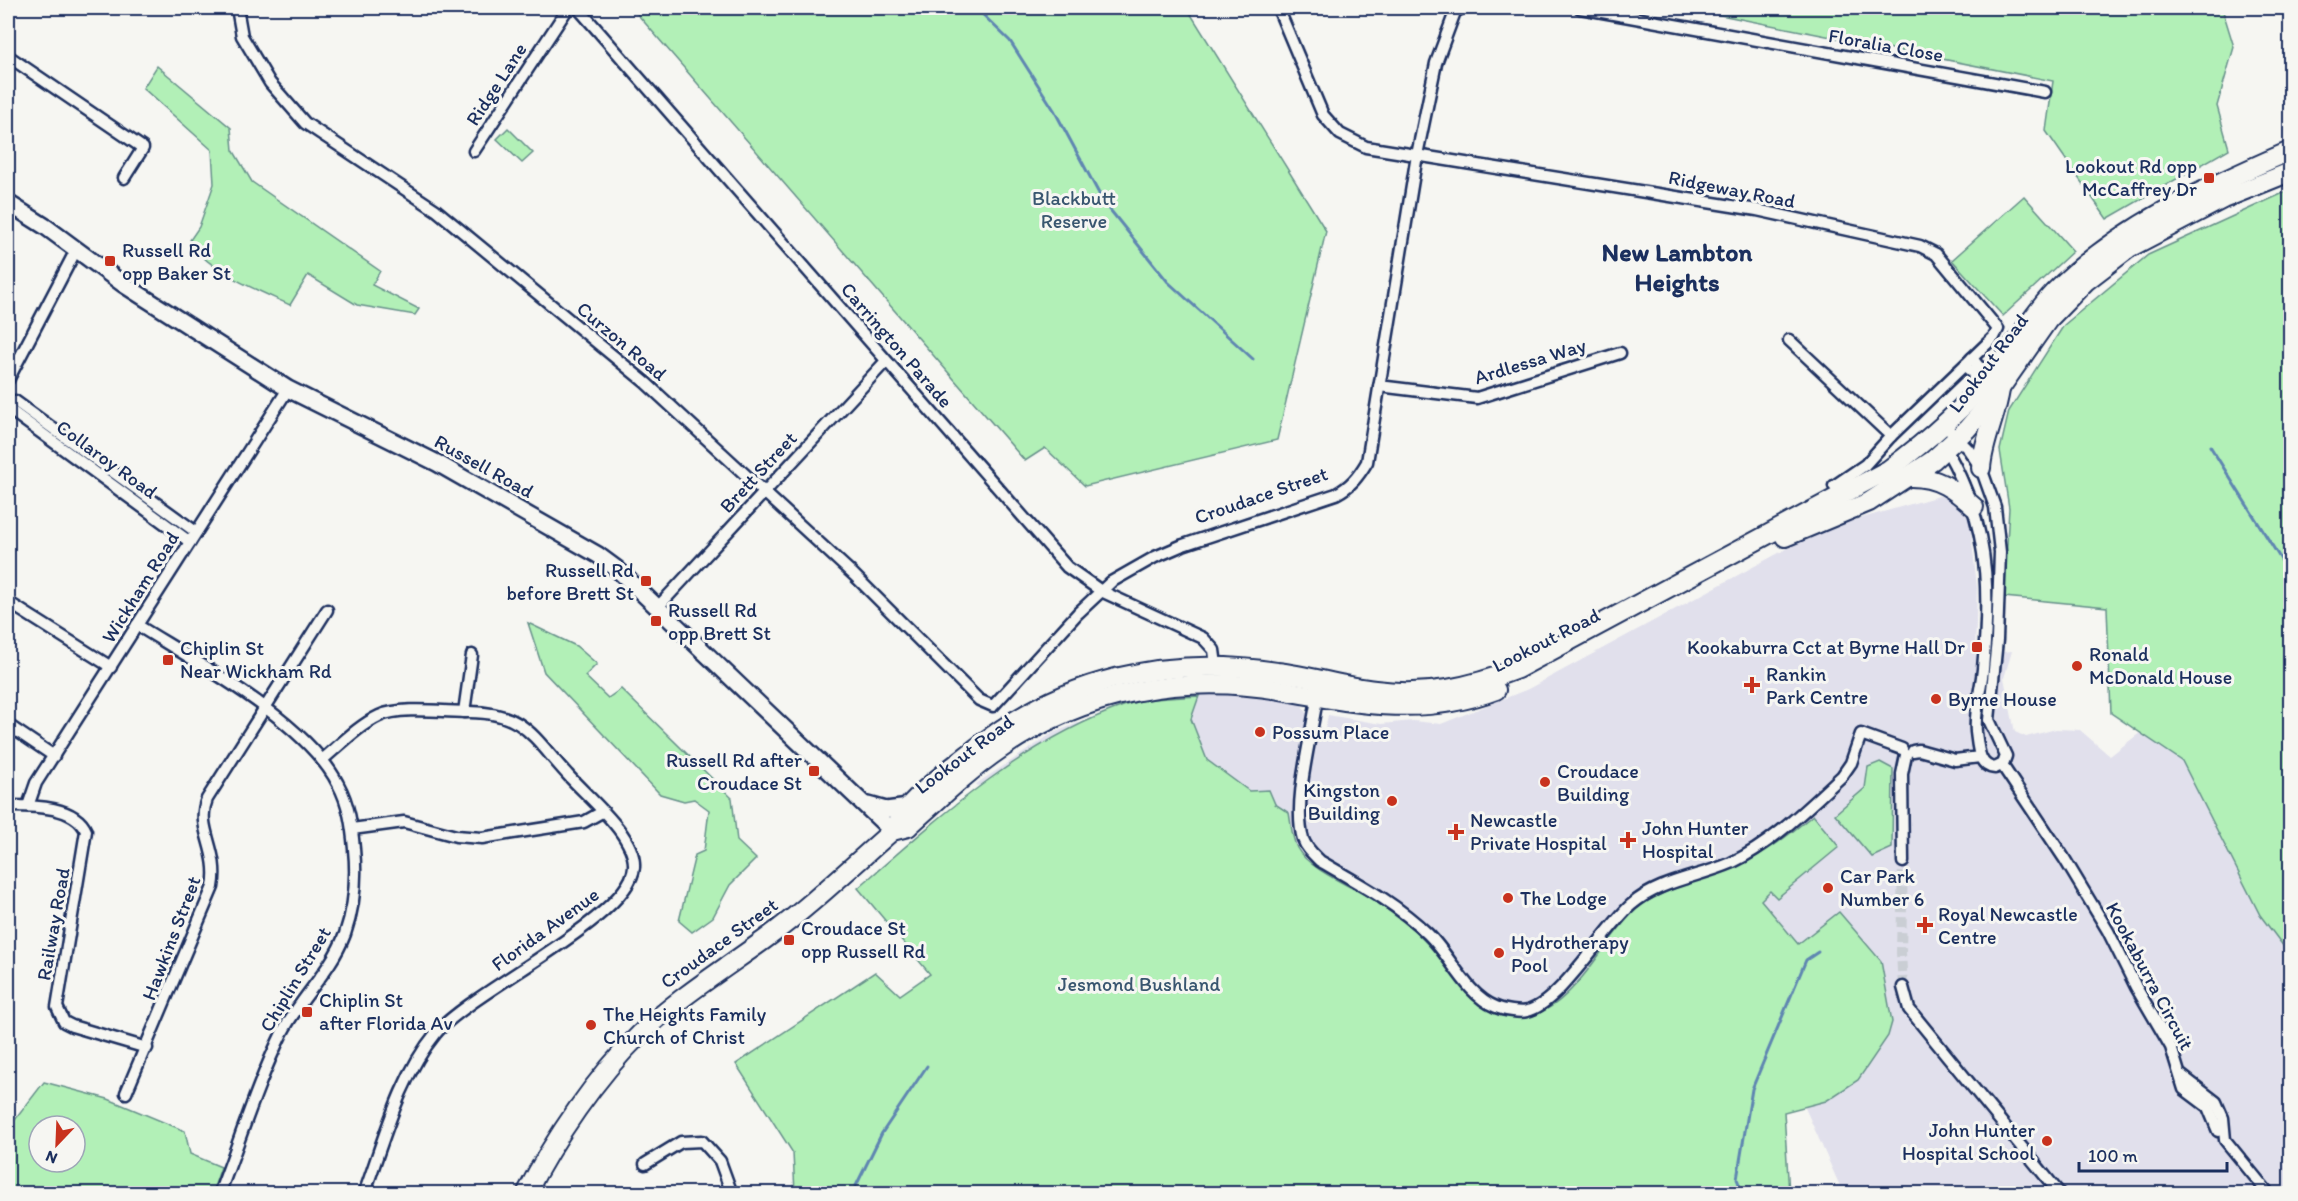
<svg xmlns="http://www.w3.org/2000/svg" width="2298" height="1201" viewBox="0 0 2298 1201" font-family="Itim,sans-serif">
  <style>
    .built { fill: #e1e0ec }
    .green { fill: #b2f0b7; stroke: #66908a; stroke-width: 1.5; fill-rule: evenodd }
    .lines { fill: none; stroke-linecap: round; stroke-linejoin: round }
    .stream { stroke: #5e86b1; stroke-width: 3 }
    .street-tunnel { stroke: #caced4; stroke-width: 10; stroke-dasharray: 10 5; stroke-linecap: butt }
    .street-casing { stroke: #1b2f5e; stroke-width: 15 }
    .primary-casing { stroke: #1b2f5e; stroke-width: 20 }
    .highway-casing { stroke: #1b2f5e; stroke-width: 22 }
    .street { stroke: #f6f6f2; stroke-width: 10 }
    .primary { stroke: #f6f6f2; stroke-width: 15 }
    .highway { stroke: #f6f6f2; stroke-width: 18 }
    .poi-dot { fill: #c8321e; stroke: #f6f6f2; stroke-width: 2 }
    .labels { text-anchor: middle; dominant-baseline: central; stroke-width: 6; stroke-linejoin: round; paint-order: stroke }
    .street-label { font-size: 20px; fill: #1b2f5e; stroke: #f6f6f2 }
    .poi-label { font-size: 20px; fill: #1b2f5e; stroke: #f6f6f2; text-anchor: start }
    .park-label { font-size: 20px; fill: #395670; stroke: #f6f6f2 }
    .district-label { font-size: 26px; font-weight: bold; fill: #1b2f5e; stroke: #f6f6f2 }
  </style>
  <rect width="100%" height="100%" fill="#f6f6f2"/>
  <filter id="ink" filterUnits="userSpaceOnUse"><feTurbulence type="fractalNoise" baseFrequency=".0167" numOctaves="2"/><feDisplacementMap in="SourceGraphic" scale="12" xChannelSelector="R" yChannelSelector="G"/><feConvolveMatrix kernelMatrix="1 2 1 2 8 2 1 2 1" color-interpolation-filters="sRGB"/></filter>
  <g filter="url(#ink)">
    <polygon class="built" points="1939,496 1950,497 1966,512 1970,522 1977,587 1975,655 2012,651 2004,678 2015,732 2026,737 2056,729 2080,730 2110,756 2154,722 2139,661 2290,958 2290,1193 1843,1193 1761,1009 1409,1193 1076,895 976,784 1053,733 1119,706 1157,698 1199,694 1251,696 1301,704 1307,713 1304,735 1323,738 1328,715 1381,724 1413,721 1441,724 1528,689 1799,542 1841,524"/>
    <g class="green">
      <polygon points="632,8 1187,8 1326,231 1277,440 1085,486 1045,448 1025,461"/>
      <polygon points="1685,8 2222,8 2234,47 2217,106 2229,149 2107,219 2046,131 2053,81"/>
      <path d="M 157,66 L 231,128 L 233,150 L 252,182 L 380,271 L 372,285 L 419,309 L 415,315 L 357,305 L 308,275 L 290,305 C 260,291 204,270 190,240 L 199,227 L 214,184 L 212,150 L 143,88 Z"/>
      <polygon points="508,128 533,153 522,163 497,139"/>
      <polygon points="2290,190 2290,955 2260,915 2182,761 2111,713 2107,607 2004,597 2009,508 2000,450 2009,411 2064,325 2148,255"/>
      <polygon points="2024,196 2073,251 2003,316 1952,260"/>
      <polygon points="528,623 576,646 597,664 585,676 608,698 621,689 732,798 737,841 756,859 730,885 713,917 692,932 679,921 695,855 704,851 709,810 694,799 684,801 660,794 544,672"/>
      <path d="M 1199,696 L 1191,719 L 1207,760 L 1249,791 L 1269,790 L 1275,804 L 1289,813 C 1291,823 1292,839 1297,848 C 1311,874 1370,893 1395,913 C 1411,926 1426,942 1440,958 C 1458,977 1475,1010 1503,1016 C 1568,1029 1597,944 1637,909 C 1663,887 1707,880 1738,866 C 1766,853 1789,835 1813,815 L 1839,847 L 1777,898 L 1770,891 L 1761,900 L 1798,944 L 1839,912 L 1881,961 L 1892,1022 L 1888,1036 L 1858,1080 L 1826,1101 L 1784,1112 L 1789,1194 L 795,1193 L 793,1153 L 736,1064 L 875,972 L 900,995 L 930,974 L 858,888 C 939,817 1023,741 1126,705 C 1148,697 1176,698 1199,696 Z"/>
      <polygon points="1880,762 1893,769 1892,848 1872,857 1835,814 1865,788 1868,767"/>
      <path d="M 44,1082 L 108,1099 L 185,1131 L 190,1154 L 221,1167 L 212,1193 L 8,1193 L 8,1129 ZM 39,1126 L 75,1126 L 75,1162 L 39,1162 Z"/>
    </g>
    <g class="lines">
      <g class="stream">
        <polyline points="976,8 1010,41 1054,110 1103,201 1168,282 1253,359"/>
        <polyline points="2210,446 2290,574"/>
        <polyline points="852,1194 882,1133 927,1066"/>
        <polyline points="1743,1194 1737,1179 1752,1089 1806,960 1818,952"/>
      </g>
      <polyline class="street-tunnel" points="1903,987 1901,953 1903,862"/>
      <g class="street-casing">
        <g id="street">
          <path d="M 237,8 L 242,36 L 251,51 L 270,83 L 305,123 L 436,210 L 646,383 L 854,575 L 979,700 L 993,706 L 1078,613 L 1111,582 L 1155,557 L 1183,545 L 1336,494 C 1351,486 1358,477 1367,462 L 1417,155 L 1436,63 L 1455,12 L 1462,8"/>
          <polyline points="578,8 1067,567 1101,591 1203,638 1214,650 1216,665"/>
          <polyline points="1278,8 1323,115 1340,134 1366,147 1757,210 1920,246 1936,254 1998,329 1994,337 1891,436 1865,465 1834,486"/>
          <polyline points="1580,8 2045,92"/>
          <polyline points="8,56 143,148 124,178"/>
          <polyline points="474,151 568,8"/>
          <polyline points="1789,340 1891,436"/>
          <polyline points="1972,358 1979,367 1995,371"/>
          <polyline points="1965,366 1973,373 1976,392"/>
          <polyline points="8,380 76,250"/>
          <polyline points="1379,386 1477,398 1620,353"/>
          <polyline points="8,401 15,401 196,532"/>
          <polyline points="9,402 10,410 190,542"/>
          <path d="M 1942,445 C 1951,455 1956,468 1962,481 C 1990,542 1989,602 1983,669 C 1981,690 1974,711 1976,732 C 1978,746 1978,767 1995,768 L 2003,764 L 2006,756 L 1989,720 L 1997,640 L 2000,552 L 1995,507 L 1981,468 L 1968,449 L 1944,425"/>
          <polyline points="8,602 111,667"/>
          <polyline points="657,608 886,361"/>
          <path d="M 137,625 C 196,662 306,721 338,784 C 349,804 352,826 354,849 C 357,879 355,905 345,934 C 331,971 300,998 282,1033 C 257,1084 240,1140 219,1194"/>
          <path d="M 1318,692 C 1313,731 1292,803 1303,839 C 1306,848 1313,854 1320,861 C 1358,883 1396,903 1428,934 C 1451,956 1465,994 1496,1007 C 1503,1010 1520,1013 1527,1011 C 1559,1004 1604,929 1631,905 C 1658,881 1699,877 1731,863 C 1773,843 1808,807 1842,776 L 1851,763 L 1861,734 L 1902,749"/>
          <polyline points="464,712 472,655"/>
          <polyline points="8,725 54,756"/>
          <polyline points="1913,751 1919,750 1955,760 1980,757"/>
          <path d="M 322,760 C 340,745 358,726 379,716 C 400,706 445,712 469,712 C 524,712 533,737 567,774 C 587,797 636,835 634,867 C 631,917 473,990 436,1033 C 399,1078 384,1140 364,1194"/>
          <polyline points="2002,765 2064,858 2108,931 2136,987 2171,1047 2184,1089 2208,1107 2218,1131"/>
          <path d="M 8,806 C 32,806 75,805 86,831 L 57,1007 L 64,1022 L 72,1026 L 147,1048"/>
          <polyline points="28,806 36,783 288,389"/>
          <polyline points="352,829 404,822 456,836 482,838 584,822 602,812"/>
          <polyline points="1903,862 1902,774 1906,755"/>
          <polyline points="1903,987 1909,1009 2060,1194"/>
          <polyline points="2181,1075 2216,1102 2223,1118 2225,1140 2269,1194"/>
          <path d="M 126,1093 L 213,887 C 220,850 195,828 207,799 L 327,610"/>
          <polyline points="645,1164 681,1142 702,1141 720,1161 732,1194"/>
        </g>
      </g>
      <g class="primary-casing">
        <g id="primary">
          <polyline points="8,203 46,227 123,284 288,389 437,463 598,555 617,569 892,831"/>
          <polyline points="868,805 886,810 909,807"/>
        </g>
      </g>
      <g class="highway-casing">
        <g id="highway">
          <path d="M 1981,468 C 1983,441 1996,417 2000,390"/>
          <path d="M 1911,477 C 1938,477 1954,489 1974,507"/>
          <polyline points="1785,537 1869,502 1933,460 1967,429 1992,400 2048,320 2086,281 2129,248 2223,199 2290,172"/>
          <path d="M 892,831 L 908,827 C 938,800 968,771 1002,748 C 1084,691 1183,674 1280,690 C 1354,703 1422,718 1496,690"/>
          <path d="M 526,1194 C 554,1139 596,1077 640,1034 C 678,998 721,971 764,940 C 809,907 850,868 892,831 C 908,797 947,772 975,749 C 1063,678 1167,655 1277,672 C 1310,676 1342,686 1375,690 C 1425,697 1471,687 1517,669 L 1888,470 C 1927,441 1963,410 1994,372 C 2015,346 2031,316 2054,292 C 2119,226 2207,187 2290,151"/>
        </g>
      </g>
      <use href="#street" class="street"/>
      <use href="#primary" class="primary"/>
      <use href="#highway" class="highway"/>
    </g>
  </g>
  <g class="poi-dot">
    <rect x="2203" y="172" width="12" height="12" rx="3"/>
    <rect x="104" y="255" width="12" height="12" rx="3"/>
    <rect x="640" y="575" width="12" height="12" rx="3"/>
    <rect x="650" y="615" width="12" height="12" rx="3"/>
    <rect x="1971" y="641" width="12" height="12" rx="3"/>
    <rect x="162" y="654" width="12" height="12" rx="3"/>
    <circle cx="2077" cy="666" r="6"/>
    <path d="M1749 676h6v6h6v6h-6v6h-6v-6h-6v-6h6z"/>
    <circle cx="1936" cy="699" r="6"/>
    <circle cx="1260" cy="732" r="6"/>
    <rect x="808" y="765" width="12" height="12" rx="3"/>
    <circle cx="1545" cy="782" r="6"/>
    <circle cx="1392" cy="801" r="6"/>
    <path d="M1453 823h6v6h6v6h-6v6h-6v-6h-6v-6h6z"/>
    <path d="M1625 831h6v6h6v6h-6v6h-6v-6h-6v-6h6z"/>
    <circle cx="1828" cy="888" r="6"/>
    <circle cx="1508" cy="898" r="6"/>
    <path d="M1922 916h6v6h6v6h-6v6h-6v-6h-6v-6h6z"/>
    <rect x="783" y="934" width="12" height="12" rx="3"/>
    <circle cx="1499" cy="953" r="6"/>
    <rect x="301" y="1006" width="12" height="12" rx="3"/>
    <circle cx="591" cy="1025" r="6"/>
    <circle cx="2047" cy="1141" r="6"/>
  </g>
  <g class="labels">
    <g class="street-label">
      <text transform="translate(1886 45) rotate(10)">Floralia Close</text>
      <text transform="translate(496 84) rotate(-57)">Ridge Lane</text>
      <text transform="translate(1732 189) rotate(11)">Ridgeway Road</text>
      <text transform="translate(622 341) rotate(40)">Curzon Road</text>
      <text transform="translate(897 345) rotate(49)">Carrington Parade</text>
      <text transform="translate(1530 361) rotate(-17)">Ardlessa Way</text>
      <text transform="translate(1988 363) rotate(-53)">Lookout Road</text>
      <text transform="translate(107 459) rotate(36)">Collaroy Road</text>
      <text transform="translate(484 466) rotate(29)">Russell Road</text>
      <text transform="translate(758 472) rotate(-47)">Brett Street</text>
      <text transform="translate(1261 495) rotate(-19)">Croudace Street</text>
      <text transform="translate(140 587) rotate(-58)">Wickham Road</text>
      <text transform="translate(1546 640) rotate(-27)">Lookout Road</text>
      <text transform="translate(964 754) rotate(-37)">Lookout Road</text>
      <text transform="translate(53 924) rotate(-80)">Railway Road</text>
      <text transform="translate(545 929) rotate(-36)">Florida Avenue</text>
      <text transform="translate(171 938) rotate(-69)">Hawkins Street</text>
      <text transform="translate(719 943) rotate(-36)">Croudace Street</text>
      <text transform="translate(2150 976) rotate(62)">Kookaburra Circuit</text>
      <text transform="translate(295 979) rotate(-59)">Chiplin Street</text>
    </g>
    <g class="poi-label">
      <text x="2197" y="166" text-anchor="end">Lookout Rd opp<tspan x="2197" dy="23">McCaffrey Dr</tspan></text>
      <text x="122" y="250">Russell Rd<tspan x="122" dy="23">opp Baker St</tspan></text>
      <text x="634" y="570" text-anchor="end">Russell Rd<tspan x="634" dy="23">before Brett St</tspan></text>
      <text x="668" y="610">Russell Rd<tspan x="668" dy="23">opp Brett St</tspan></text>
      <text x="1965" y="647" text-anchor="end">Kookaburra Cct at Byrne Hall Dr</text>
      <text x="180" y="648">Chiplin St<tspan x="180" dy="23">Near Wickham Rd</tspan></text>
      <text x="2089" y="654">Ronald<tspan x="2089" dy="23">McDonald House</tspan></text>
      <text x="1766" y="674">Rankin<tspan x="1766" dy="23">Park Centre</tspan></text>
      <text x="1948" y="699">Byrne House</text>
      <text x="1272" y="732">Possum Place</text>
      <text x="802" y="760" text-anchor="end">Russell Rd after<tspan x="802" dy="23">Croudace St</tspan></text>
      <text x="1557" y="771">Croudace<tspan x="1557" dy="23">Building</tspan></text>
      <text x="1380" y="790" text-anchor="end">Kingston<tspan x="1380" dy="23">Building</tspan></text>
      <text x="1470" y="820">Newcastle<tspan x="1470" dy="23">Private Hospital</tspan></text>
      <text x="1642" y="828">John Hunter<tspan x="1642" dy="23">Hospital</tspan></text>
      <text x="1840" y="876">Car Park<tspan x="1840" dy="23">Number 6</tspan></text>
      <text x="1520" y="898">The Lodge</text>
      <text x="1938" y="914">Royal Newcastle<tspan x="1938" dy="23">Centre</tspan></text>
      <text x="801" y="928">Croudace St<tspan x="801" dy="23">opp Russell Rd</tspan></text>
      <text x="1511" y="942">Hydrotherapy<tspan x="1511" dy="23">Pool</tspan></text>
      <text x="319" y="1000">Chiplin St<tspan x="319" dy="23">after Florida Av</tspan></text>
      <text x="603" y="1014">The Heights Family<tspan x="603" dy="23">Church of Christ</tspan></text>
      <text x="2035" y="1130" text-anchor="end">John Hunter<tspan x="2035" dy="23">Hospital School</tspan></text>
    </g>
    <g class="park-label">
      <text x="1074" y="198">Blackbutt<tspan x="1074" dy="23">Reserve</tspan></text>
      <text x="1139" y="984">Jesmond Bushland</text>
    </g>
    <g class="district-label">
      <text x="1677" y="252">New Lambton<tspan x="1677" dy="30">Heights</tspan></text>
    </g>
  </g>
  <rect width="2298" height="1201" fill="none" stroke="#f6f6f2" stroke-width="30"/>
  <rect x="15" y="15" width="2268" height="1171" fill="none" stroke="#1b2f5e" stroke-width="2" filter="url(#ink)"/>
  <g transform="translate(57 1144) rotate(203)"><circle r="28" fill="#f6f6f2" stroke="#9ea6b7" stroke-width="1.5"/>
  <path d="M0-4.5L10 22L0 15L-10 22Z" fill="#c8321e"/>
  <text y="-9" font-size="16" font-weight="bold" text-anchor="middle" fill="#1b2f5e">N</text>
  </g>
  <path d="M2079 1162v9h148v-9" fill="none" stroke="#1b2f5e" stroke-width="3"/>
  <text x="2088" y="1162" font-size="18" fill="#1b2f5e" stroke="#f6f6f2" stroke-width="4.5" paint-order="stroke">100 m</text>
</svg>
